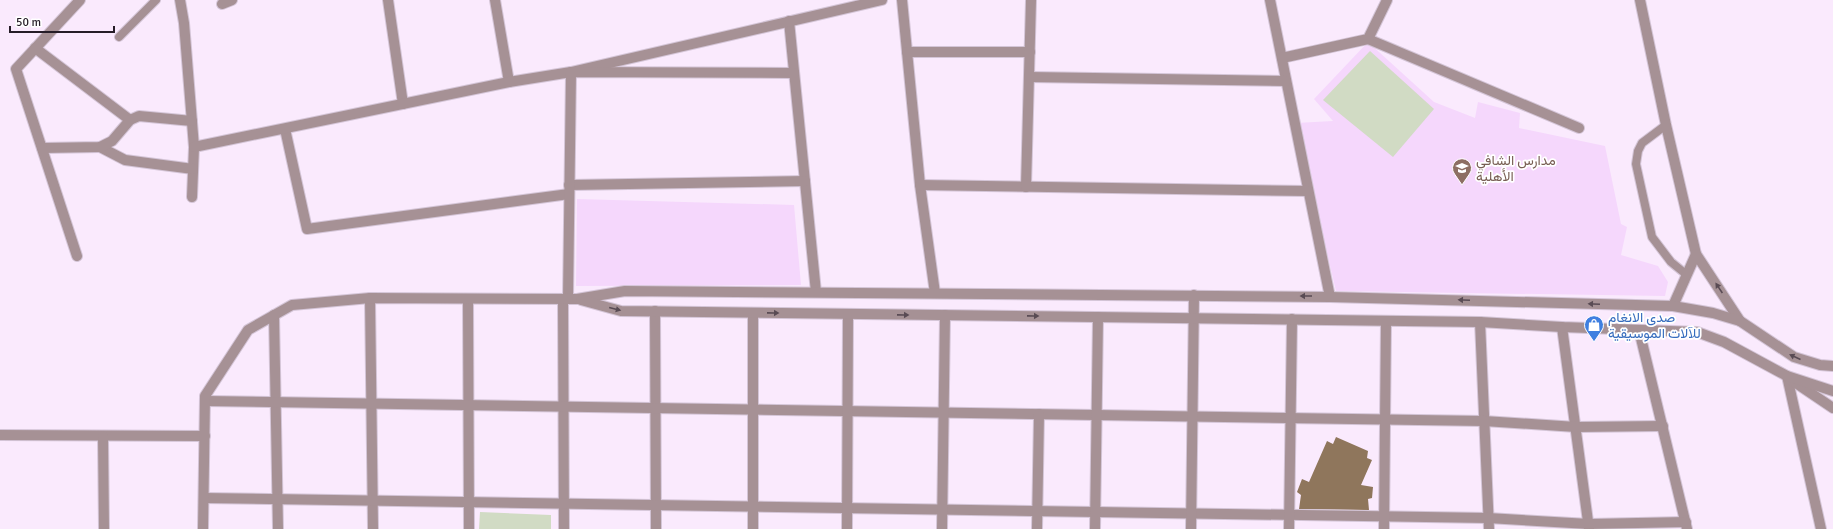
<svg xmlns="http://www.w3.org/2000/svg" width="1833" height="529" viewBox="0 0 1833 529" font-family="Signika,Vazirmatn,sans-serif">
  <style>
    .built { fill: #f5d7fc }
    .green { fill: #d1dbc4 }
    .building { fill: #8f765c }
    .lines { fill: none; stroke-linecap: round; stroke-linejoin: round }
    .service-casing { stroke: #d4c5d7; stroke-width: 10 }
    .minor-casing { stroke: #d4c5d7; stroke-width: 12 }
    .tertiary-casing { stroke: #d4c5d7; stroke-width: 12 }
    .service { stroke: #a69195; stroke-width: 8 }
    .minor { stroke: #a69195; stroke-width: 10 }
    .tertiary { stroke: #a69195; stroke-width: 10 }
    .oneway { fill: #594b54 }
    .labels { text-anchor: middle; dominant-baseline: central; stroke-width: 3.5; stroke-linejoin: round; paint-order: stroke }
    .education-label { font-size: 14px; fill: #785e54; stroke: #fff; text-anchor: start }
    .shop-label { font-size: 14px; fill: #366cbe; stroke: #fff; text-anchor: start }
  </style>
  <rect width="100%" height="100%" fill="#faeafd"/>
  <g class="built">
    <polygon points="1368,42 1434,102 1475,118 1478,102 1520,113 1519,128 1605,146 1621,224 1627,227 1621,255 1658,266 1668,282 1665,296 1336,291 1296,123 1333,121 1314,99"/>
    <polygon points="577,199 794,205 801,285 576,286"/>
  </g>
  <g class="green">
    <polygon points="1370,51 1434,109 1393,157 1323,100"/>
    <polygon points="480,512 551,515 551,529 479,529"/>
  </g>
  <polygon class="building" points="1336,437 1368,451 1367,458 1372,460 1361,485 1373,487 1372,498 1368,499 1369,510 1299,509 1301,495 1297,492 1302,479 1309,482 1327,441 1333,444"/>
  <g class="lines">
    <g class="service-casing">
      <g id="service">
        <polyline points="119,37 156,0"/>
        <polyline points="1666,125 1642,143 1638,151 1636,164 1652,237 1671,262 1687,275"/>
      </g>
    </g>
    <g class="minor-casing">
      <g id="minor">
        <polyline points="180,0 184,23 194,147 192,197"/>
        <polyline points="388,0 403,104"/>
        <polyline points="495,0 509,82"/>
        <polyline points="902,0 920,185 935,293"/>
        <polyline points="1270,0 1330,297"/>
        <polyline points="1640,0 1666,125 1696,254 1740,321"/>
        <polyline points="222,4 232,0"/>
        <polyline points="789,21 816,292"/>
        <polyline points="1368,39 1579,128"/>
        <polyline points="35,48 130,120"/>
        <polyline points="907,52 1030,52"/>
        <polyline points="1282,58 1368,39 1387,0"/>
        <polyline points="1029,77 1286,81"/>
        <polyline points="285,129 307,229 569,194"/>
        <polyline points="100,147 125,160 193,169"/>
        <polyline points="194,147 509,82 571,72 882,0"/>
        <polyline points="42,148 100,147 112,141 130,120 139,116 192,121"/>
        <polyline points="569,185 805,181"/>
        <polyline points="920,185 1308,191"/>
        <polyline points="1026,187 1031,0"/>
        <polyline points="77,256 16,69 80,0"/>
        <polyline points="370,298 373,529"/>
        <polyline points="468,299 469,529"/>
        <polyline points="563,299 564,529"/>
        <polyline points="568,299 571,72 794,73"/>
        <polyline points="1673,306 1696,254"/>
        <polyline points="655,311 656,529"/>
        <polyline points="274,315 278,529"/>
        <polyline points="1480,322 1489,529"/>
        <polyline points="1562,327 1589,529"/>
        <polyline points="1639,330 1687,529"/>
        <polyline points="1787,376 1821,529"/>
        <polyline points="1790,379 1833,408"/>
        <polyline points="206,401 1484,421 1576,427 1663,426"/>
        <polyline points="0,435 205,436"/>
        <polyline points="103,436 104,529"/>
        <polyline points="204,498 1488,518 1589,524 1686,522"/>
        <polyline points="203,529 205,396 248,330 292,305 370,298 577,299"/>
        <polyline points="753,529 753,313"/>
        <polyline points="847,529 848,314"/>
        <polyline points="942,529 945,315"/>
        <polyline points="1037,529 1039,414"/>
        <polyline points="1095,529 1098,317"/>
        <polyline points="1191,529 1194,295"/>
        <polyline points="1289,529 1292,319"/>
        <polyline points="1384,529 1386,321"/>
      </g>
    </g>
    <g class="tertiary-casing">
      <g id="tertiary">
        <polyline points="577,299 625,291 1330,297 1673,306 1713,313 1740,321 1794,357 1820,365 1833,366"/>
        <polyline points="581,300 621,311 1480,322 1562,327 1697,332 1724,342 1787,376 1833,391"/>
      </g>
    </g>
    <use href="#service" class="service"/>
    <use href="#minor" class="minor"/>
    <use href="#tertiary" class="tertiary"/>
  </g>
  <defs><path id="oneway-solid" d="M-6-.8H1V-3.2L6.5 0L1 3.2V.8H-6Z"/></defs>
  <g class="oneway">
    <use href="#oneway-solid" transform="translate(1719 288) rotate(-124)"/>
    <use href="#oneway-solid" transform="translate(1306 296) rotate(-180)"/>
    <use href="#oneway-solid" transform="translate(1464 300) rotate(-178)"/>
    <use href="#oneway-solid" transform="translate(1594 304) rotate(-178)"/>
    <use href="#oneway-solid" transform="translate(615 309) rotate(14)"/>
    <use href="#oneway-solid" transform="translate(773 313) rotate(1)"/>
    <use href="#oneway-solid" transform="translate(903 315) rotate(1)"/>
    <use href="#oneway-solid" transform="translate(1033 316) rotate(1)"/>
    <use href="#oneway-solid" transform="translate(1795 357) rotate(-156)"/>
  </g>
  <defs>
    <g id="school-pin" transform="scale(1)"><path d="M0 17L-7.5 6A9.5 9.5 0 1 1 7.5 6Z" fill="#8d6e63" stroke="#fff"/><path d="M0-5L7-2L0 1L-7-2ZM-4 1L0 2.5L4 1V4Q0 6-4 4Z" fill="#fff"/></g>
    <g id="shop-pin" transform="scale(1)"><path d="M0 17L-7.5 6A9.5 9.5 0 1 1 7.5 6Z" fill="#3f7fe0" stroke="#fff"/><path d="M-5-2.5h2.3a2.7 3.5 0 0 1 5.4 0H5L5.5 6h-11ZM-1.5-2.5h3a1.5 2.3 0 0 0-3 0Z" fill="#fff"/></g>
  </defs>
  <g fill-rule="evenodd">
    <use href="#school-pin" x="1462" y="168"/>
    <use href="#shop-pin" x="1594" y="325"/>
  </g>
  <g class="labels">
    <g class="education-label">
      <text x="1476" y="160">مدارس الشافي<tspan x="1476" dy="16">الأهلية</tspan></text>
    </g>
    <g class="shop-label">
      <text x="1608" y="317">صدى الانغام<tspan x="1608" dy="16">للآلات الموسيقية</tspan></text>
    </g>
  </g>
  <path d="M10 26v6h104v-6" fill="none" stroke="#261d28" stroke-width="2"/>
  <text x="16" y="26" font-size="12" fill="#261d28" stroke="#ffffff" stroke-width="3" paint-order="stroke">50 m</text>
</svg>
